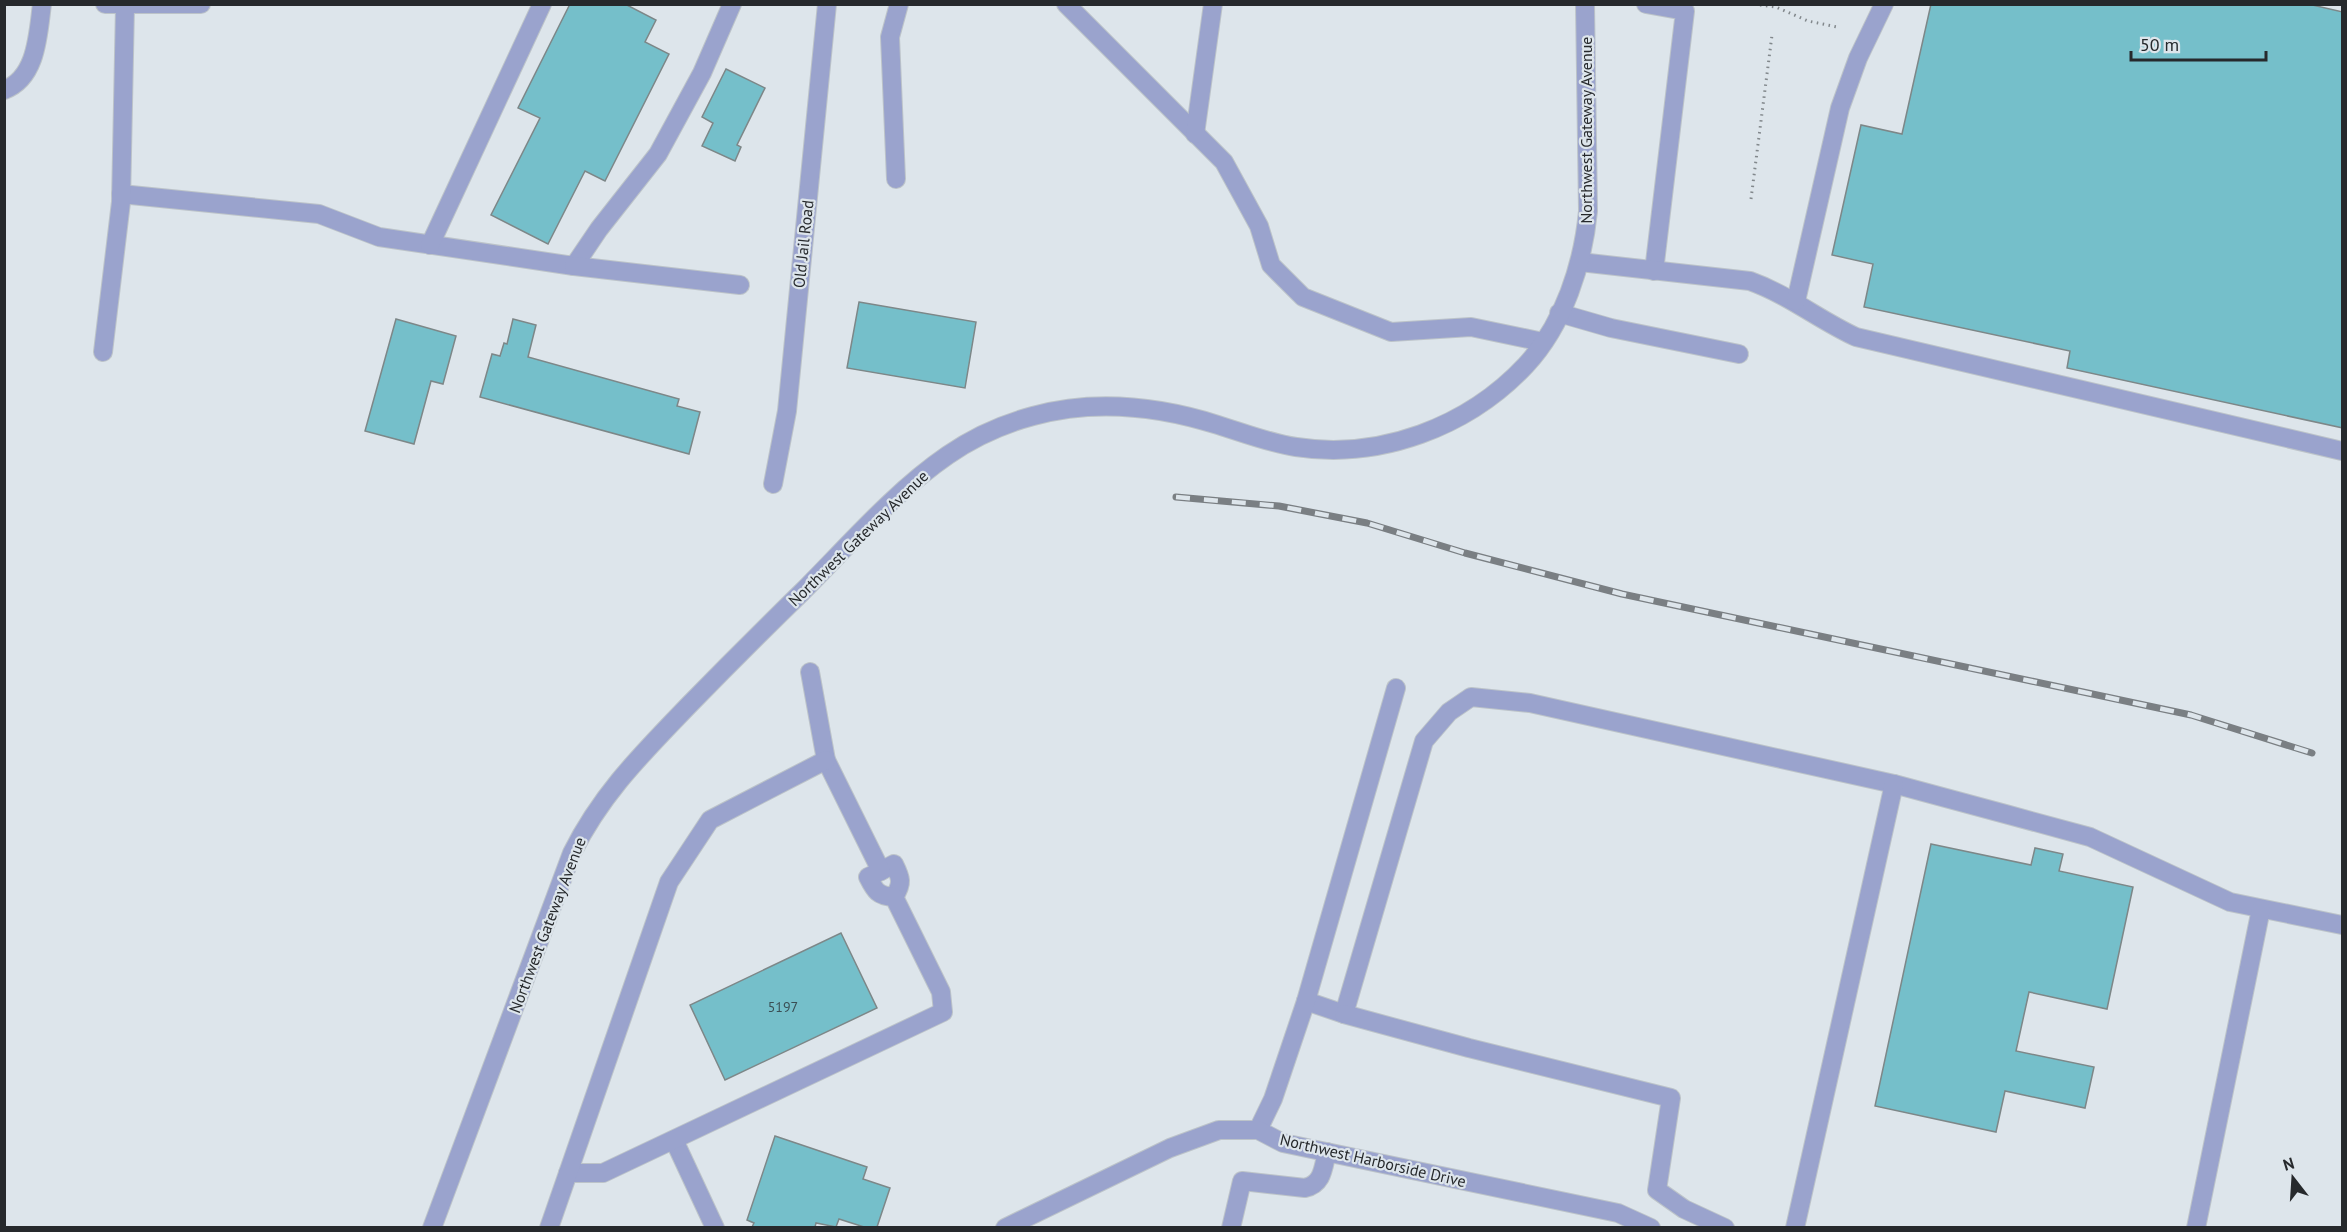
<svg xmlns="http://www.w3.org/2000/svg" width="2347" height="1232" viewBox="0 0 2347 1232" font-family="'PT Sans',sans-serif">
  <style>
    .building { fill: #75bfca; stroke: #7d8788; stroke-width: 1.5 }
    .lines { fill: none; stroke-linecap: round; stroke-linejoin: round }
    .minor-casing { stroke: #bcc3c9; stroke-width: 20 }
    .path { stroke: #82888c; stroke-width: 3; stroke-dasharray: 1.5 4.5; stroke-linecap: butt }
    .minor { stroke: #9aa3cd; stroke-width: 18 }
    .rail-casing { stroke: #7a7f83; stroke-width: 7 }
    .rail { stroke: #dde5eb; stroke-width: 4.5; stroke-dasharray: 14; stroke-linecap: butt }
    .labels { text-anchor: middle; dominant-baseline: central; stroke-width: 4.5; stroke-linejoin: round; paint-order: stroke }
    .number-label { font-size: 14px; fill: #3a4e54 }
    .street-label { font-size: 16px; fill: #26292c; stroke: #dde5eb }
  </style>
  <rect width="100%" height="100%" fill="#dde5eb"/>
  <g class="building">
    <polygon points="570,4 625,4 656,20 645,42 669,54 605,181 585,171 548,244 491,215 540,118 518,108"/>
    <polygon points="1931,4 2308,4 2343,12 2343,428 2067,368 2070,351 1864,307 1873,264 1832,255 1861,125 1902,134"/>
    <polygon points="726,69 765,88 737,145 741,147 735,161 702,146 713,123 702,117"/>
    <polygon points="859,302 976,322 965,388 847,368"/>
    <polygon points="396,319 456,336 443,384 431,381 414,444 365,431"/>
    <polygon points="513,319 536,325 528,357 679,399 677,406 700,412 689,454 480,397 492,354 500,356 504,343 507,344"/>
    <polygon points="1931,844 2031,865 2035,848 2063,854 2059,871 2133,887 2107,1009 2029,992 2016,1051 2094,1067 2085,1108 2005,1091 1996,1132 1875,1106"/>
    <polygon points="841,933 877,1008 725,1080 690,1005"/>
    <polygon points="775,1136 867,1167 863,1179 890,1188 877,1227 864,1227 839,1219 836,1227 816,1223 815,1227 752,1227 754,1223 747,1220"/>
  </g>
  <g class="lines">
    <g class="minor-casing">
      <g id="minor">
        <polyline points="105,4 201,4"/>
        <polyline points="1066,4 1224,162 1259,226 1271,265 1303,297 1391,332 1471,327 1543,342"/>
        <polyline points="1646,4 1685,11 1654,271"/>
        <path d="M 4,90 C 37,78 38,34 42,4"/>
        <polyline points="1195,134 1213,4"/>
        <polyline points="896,179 890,37 899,4"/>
        <polyline points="121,194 319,214 379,237 574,266 599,229 658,154 702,73 732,4"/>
        <polyline points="430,245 542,4"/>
        <path d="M 1580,262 L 1750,281 C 1789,295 1819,320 1856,337 L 2342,451"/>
        <polyline points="574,266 740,285"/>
        <polyline points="1796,301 1840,108 1858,58 1884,4"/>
        <polyline points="1559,313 1611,328 1739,354"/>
        <polyline points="103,352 121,202 125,6"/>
        <polyline points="773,484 787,411 827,4"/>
        <path d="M 881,871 L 894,864 C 901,878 903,883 894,897"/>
        <polyline points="1306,1001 1344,1014 1424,741 1449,712 1471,697 1530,703 1894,784 2009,815 2090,837 2230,902 2342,925"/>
        <polyline points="1344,1014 1469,1048 1671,1098 1657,1190 1684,1209 1725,1228"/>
        <polyline points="1258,1130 1273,1099 1306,1001 1396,688"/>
        <polyline points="674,1140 715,1228"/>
        <path d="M 568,1173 L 603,1173 L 943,1012 L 941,992 L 894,897 C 878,896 875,891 868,877 L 881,871 L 826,760 L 810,672"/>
        <path d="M 432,1228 L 572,853 C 602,793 642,754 688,706 C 725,668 763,630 802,592 C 848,546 894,492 948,455 C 974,437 1003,424 1033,416 C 1095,399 1158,406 1218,425 C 1244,433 1269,443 1296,447 C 1380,460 1468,427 1526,365 C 1564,324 1583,264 1588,211 L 1585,4"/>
        <polyline points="549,1228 669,882 710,820 826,760"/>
        <polyline points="1005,1228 1170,1148 1219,1130 1258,1130 1283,1143 1618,1213 1651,1228"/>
        <path d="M 1231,1228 L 1242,1181 L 1305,1188 C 1323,1184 1323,1168 1327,1152"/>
        <polyline points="1795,1228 1894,784"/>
        <polyline points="2196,1228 2261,909"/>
      </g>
    </g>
    <g class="path">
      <polyline points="1760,5 1776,7 1808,21 1837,27"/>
      <polyline points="1751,199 1772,35"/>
    </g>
    <use href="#minor" class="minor"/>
    <g class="rail-casing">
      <polyline id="rail" points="1176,497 1279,506 1367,523 1465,553 1622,594 2191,715 2312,753"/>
    </g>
    <use href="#rail" class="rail"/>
  </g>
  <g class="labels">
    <g class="number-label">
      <text x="783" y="1007">5197</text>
    </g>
    <g class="street-label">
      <text transform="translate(1586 130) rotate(-90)">Northwest Gateway Avenue</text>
      <text transform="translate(803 244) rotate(-84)">Old Jail Road</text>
      <text transform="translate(858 538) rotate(-44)">Northwest Gateway Avenue</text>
      <text transform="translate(547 925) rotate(-69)">Northwest Gateway Avenue</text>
      <text transform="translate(1373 1160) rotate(13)">Northwest Harborside Drive</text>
    </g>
  </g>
  <rect width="2347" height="1232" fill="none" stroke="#26292c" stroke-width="12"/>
  <g transform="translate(2293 1178) rotate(343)" stroke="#dde5eb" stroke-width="4.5" paint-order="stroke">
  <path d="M0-4.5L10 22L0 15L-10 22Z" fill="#26292c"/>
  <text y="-9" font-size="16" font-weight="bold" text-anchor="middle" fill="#26292c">N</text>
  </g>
  <path d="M2131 51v9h135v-9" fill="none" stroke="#26292c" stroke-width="3"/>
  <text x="2140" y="51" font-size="18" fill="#26292c" stroke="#dde5eb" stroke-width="4.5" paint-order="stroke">50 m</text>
</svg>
